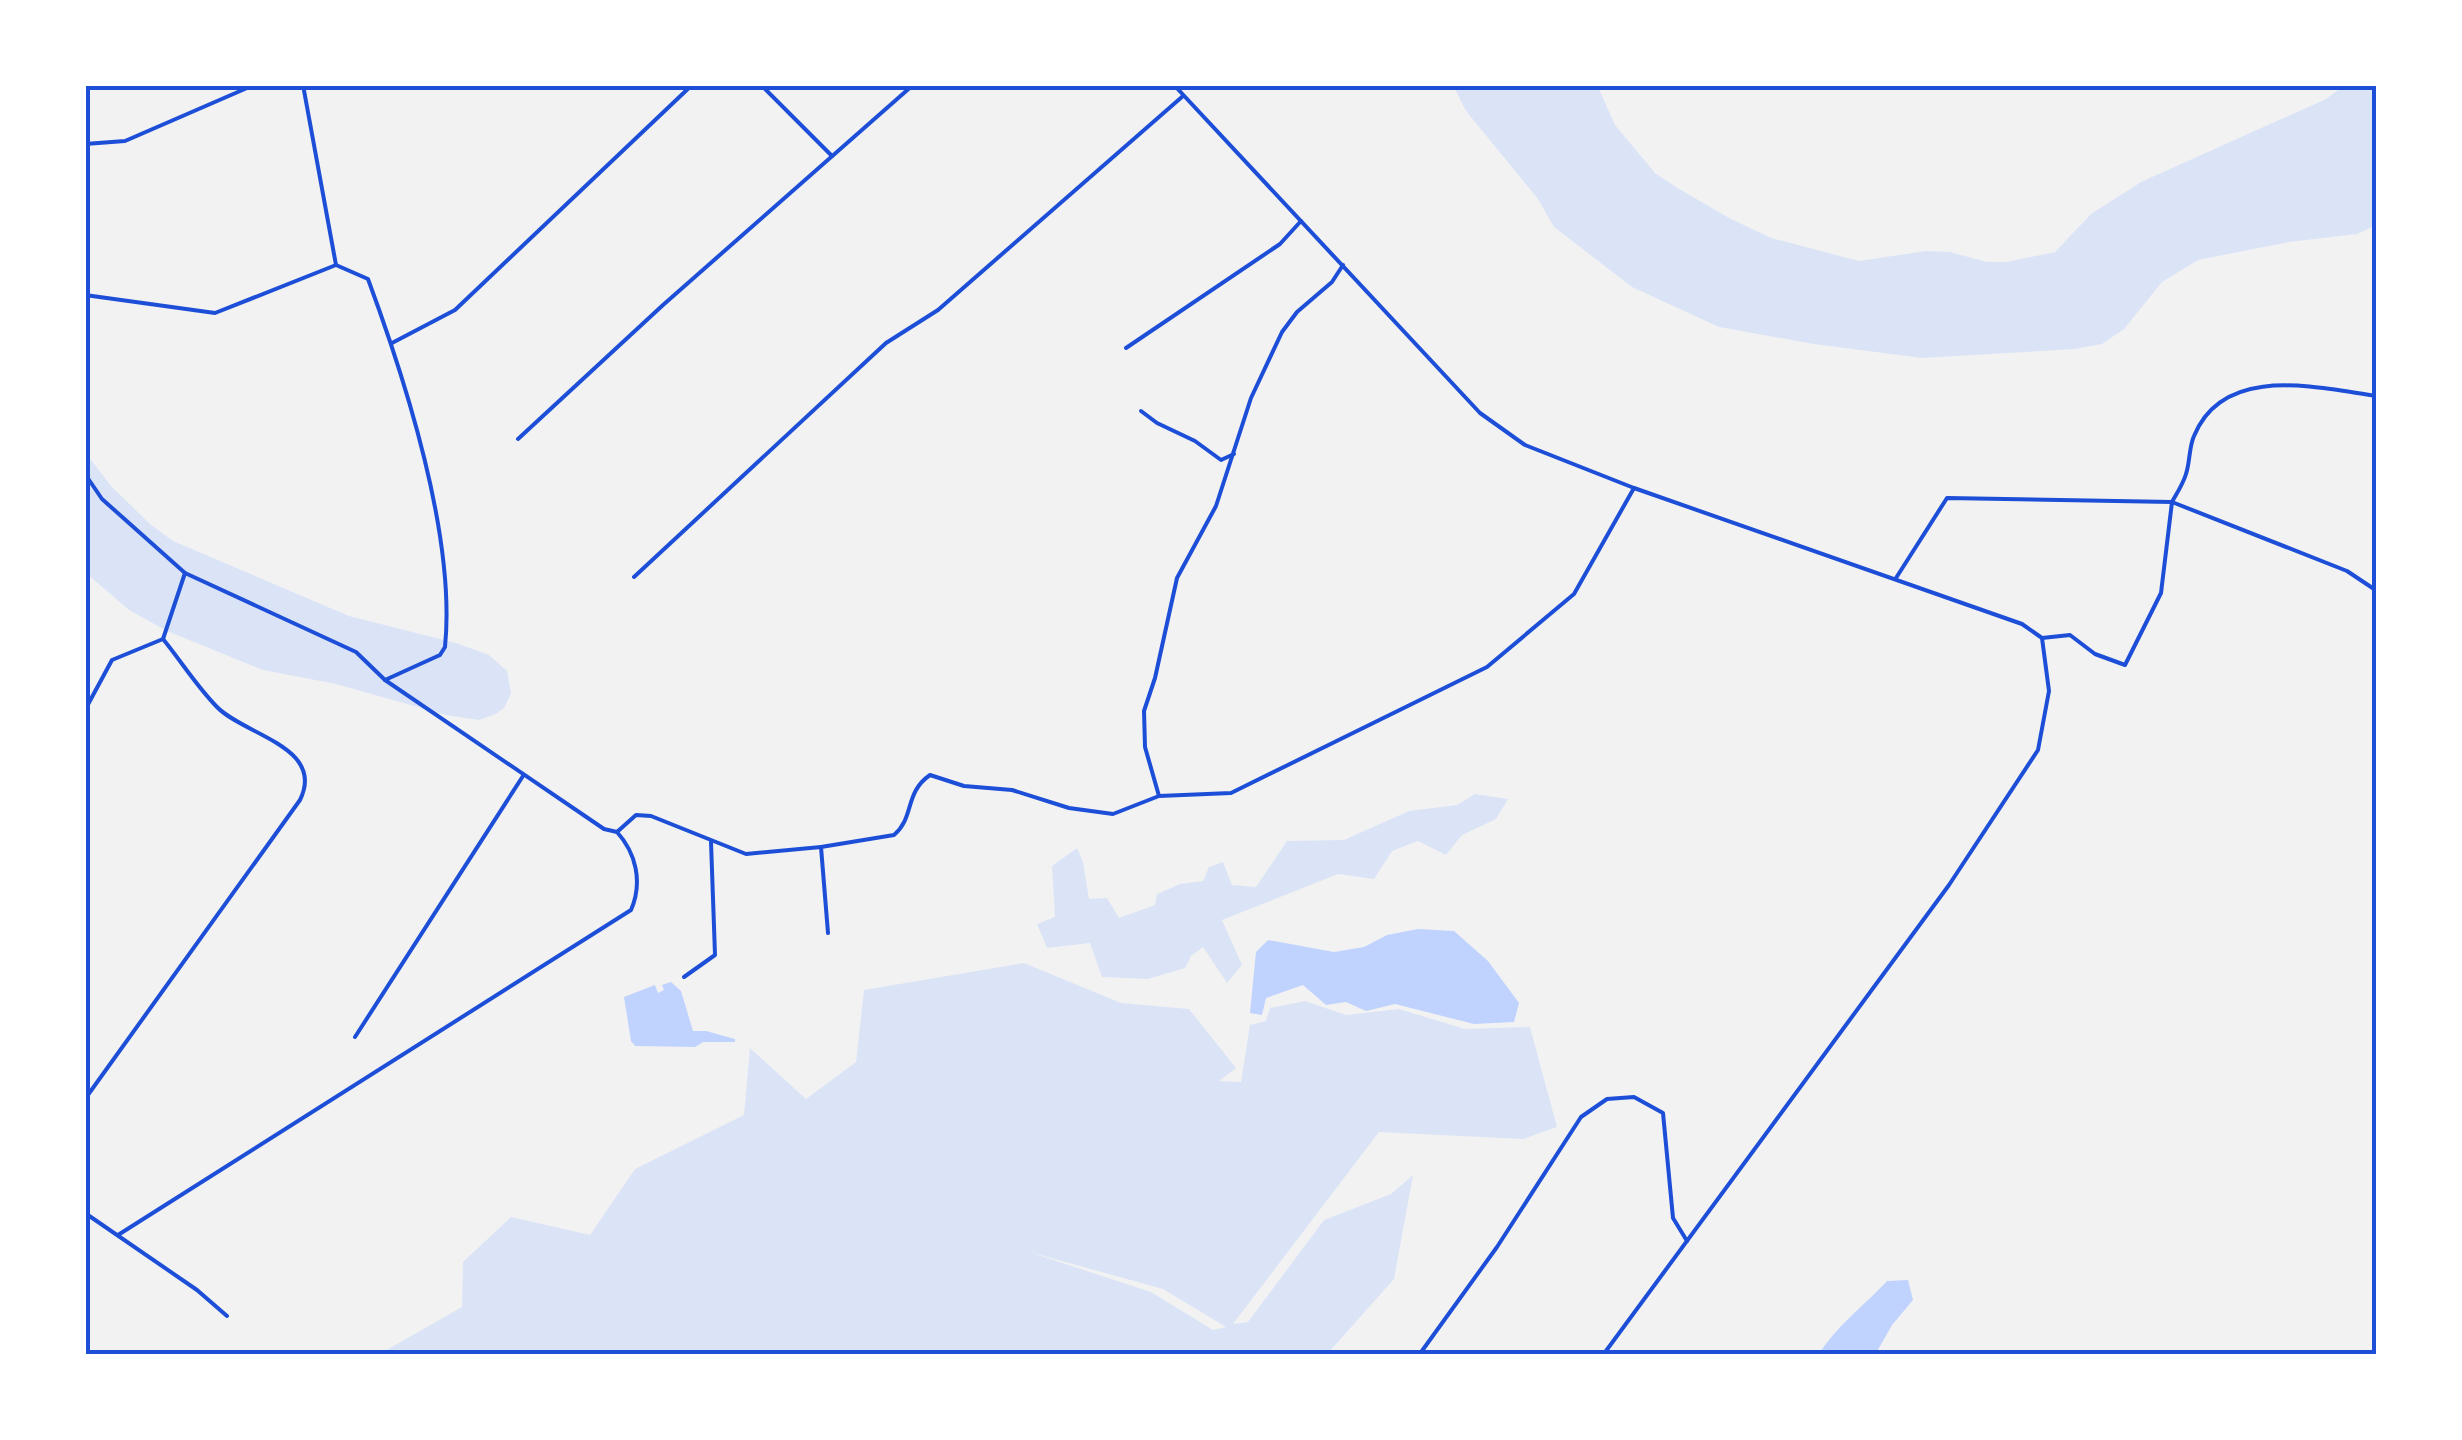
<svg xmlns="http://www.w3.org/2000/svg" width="2462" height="1440" viewBox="0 0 2462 1440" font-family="'Noto Sans',sans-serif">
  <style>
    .green { fill: #dbe4f7; fill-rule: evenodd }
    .water { fill: #bfd3fe }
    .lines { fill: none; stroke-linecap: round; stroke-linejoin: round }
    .minor { stroke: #1d4ed8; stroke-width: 4 }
    .neatline { fill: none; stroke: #1d4ed8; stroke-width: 4 }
  </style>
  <rect width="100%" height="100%" fill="#f2f2f2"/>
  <g class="green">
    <polygon points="1453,85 1597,85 1615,125 1655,173 1676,187 1729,218 1771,238 1859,261 1926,251 1950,252 1987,262 2007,262 2055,252 2091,214 2141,182 2326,99 2345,85 2377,85 2377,225 2357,234 2289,242 2198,260 2162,282 2124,329 2102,344 2075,349 1922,358 1814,344 1719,327 1632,287 1554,227 1538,199 1466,111"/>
    <polygon points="85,452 111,486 150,524 173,541 349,616 456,643 489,655 507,671 511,693 504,708 496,714 479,720 446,715 336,684 263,670 167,631 129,610 85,572"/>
    <polygon points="1475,794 1508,799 1496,819 1462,835 1446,855 1418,841 1392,851 1374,879 1338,874 1222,920 1242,965 1227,983 1203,947 1191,956 1185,968 1148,979 1102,977 1090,943 1047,948 1037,924 1055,917 1052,866 1077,848 1083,862 1089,899 1107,898 1119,918 1155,905 1157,894 1180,884 1203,881 1209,867 1223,862 1232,885 1256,887 1287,841 1344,840 1409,811 1457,805"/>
    <path d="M 1024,963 L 1121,1003 L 1189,1009 L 1236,1068 L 1219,1081 L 1241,1082 L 1250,1025 L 1266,1021 L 1270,1008 L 1305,1001 L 1346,1015 L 1399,1009 L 1465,1029 L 1530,1027 L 1557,1127 L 1523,1139 L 1379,1132 L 1233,1324 L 1248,1322 L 1324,1220 L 1391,1194 L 1413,1175 L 1394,1279 L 1329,1352 L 1213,1351 L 1210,1355 L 378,1355 L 462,1307 L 463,1262 L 511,1217 L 590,1235 L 635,1169 L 744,1115 L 750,1048 L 806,1099 L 856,1062 L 864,990 ZM 1029,1252 L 1163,1289 L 1226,1327 L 1213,1330 L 1151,1292 Z"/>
  </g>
  <g class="water">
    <polygon points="1418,929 1454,931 1488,961 1519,1003 1514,1022 1474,1024 1395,1004 1366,1011 1346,1002 1326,1005 1303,985 1266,998 1262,1015 1250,1013 1256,952 1268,940 1334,952 1364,947 1387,935"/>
    <polygon points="671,982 681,991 693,1031 706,1031 735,1039 735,1042 703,1042 695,1047 635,1046 631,1041 624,997 655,985 658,993 664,990 662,985"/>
    <path d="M 1908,1280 L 1913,1300 L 1892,1325 L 1875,1355 L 1819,1355 C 1831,1331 1867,1303 1887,1281 Z"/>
  </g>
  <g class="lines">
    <g class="minor">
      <polyline points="761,85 832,156"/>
      <polyline points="1174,85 1480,413 1525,445 1634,488 2022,624 2042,638 2049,691 2038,750 1949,885 1603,1355"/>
      <polyline points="85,144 125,141 254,85"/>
      <path d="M 336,265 L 368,279 C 406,382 456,538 445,647 L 440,655 L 385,680"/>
      <polyline points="85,295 215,313 336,265 303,85"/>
      <polyline points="392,343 455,310 692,85"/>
      <polyline points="1126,348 1280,244 1301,221"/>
      <polyline points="1141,411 1157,423 1195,441 1221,460 1234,454"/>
      <polyline points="518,439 663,305 913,85"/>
      <polyline points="85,474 102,499 185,573 356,652 385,680 604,829 617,832 636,815 651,816 746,854 821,847 828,933"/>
      <polyline points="634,577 886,343 938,310 1183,96"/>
      <path d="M 1896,578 L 1947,498 L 2172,502 C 2177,493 2183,484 2186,474 C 2190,462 2189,447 2194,436 C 2224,363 2318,388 2377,396"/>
      <polyline points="2042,638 2070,635 2095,654 2125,665 2161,593 2172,502 2347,571 2377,591"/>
      <polyline points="85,710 112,660 163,639 185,573"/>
      <polyline points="1159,796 1145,747 1144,711 1155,678 1177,578 1216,506 1251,398 1282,332 1297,312 1332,282 1343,265"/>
      <path d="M 821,847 L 894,835 C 915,817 904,793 930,775 L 964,786 L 1012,790 L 1069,808 L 1113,814 L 1159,796 L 1231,793 L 1487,667 L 1574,594 L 1634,488"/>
      <polyline points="684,977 715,955 711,842"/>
      <polyline points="355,1037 523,776"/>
      <path d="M 85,1099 L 300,800 C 326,747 244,735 217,707 C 197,687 181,661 163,639"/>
      <polyline points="85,1213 197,1290 227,1316"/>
      <path d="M 118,1235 L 631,910 C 643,882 636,853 617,832"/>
      <polyline points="1419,1355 1497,1247 1581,1117 1607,1099 1634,1097 1663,1113 1673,1218 1687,1241"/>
    </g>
  </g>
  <rect width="2462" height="1440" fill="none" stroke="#ffffff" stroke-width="175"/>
  <rect x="88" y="88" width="2286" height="1264" class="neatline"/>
</svg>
